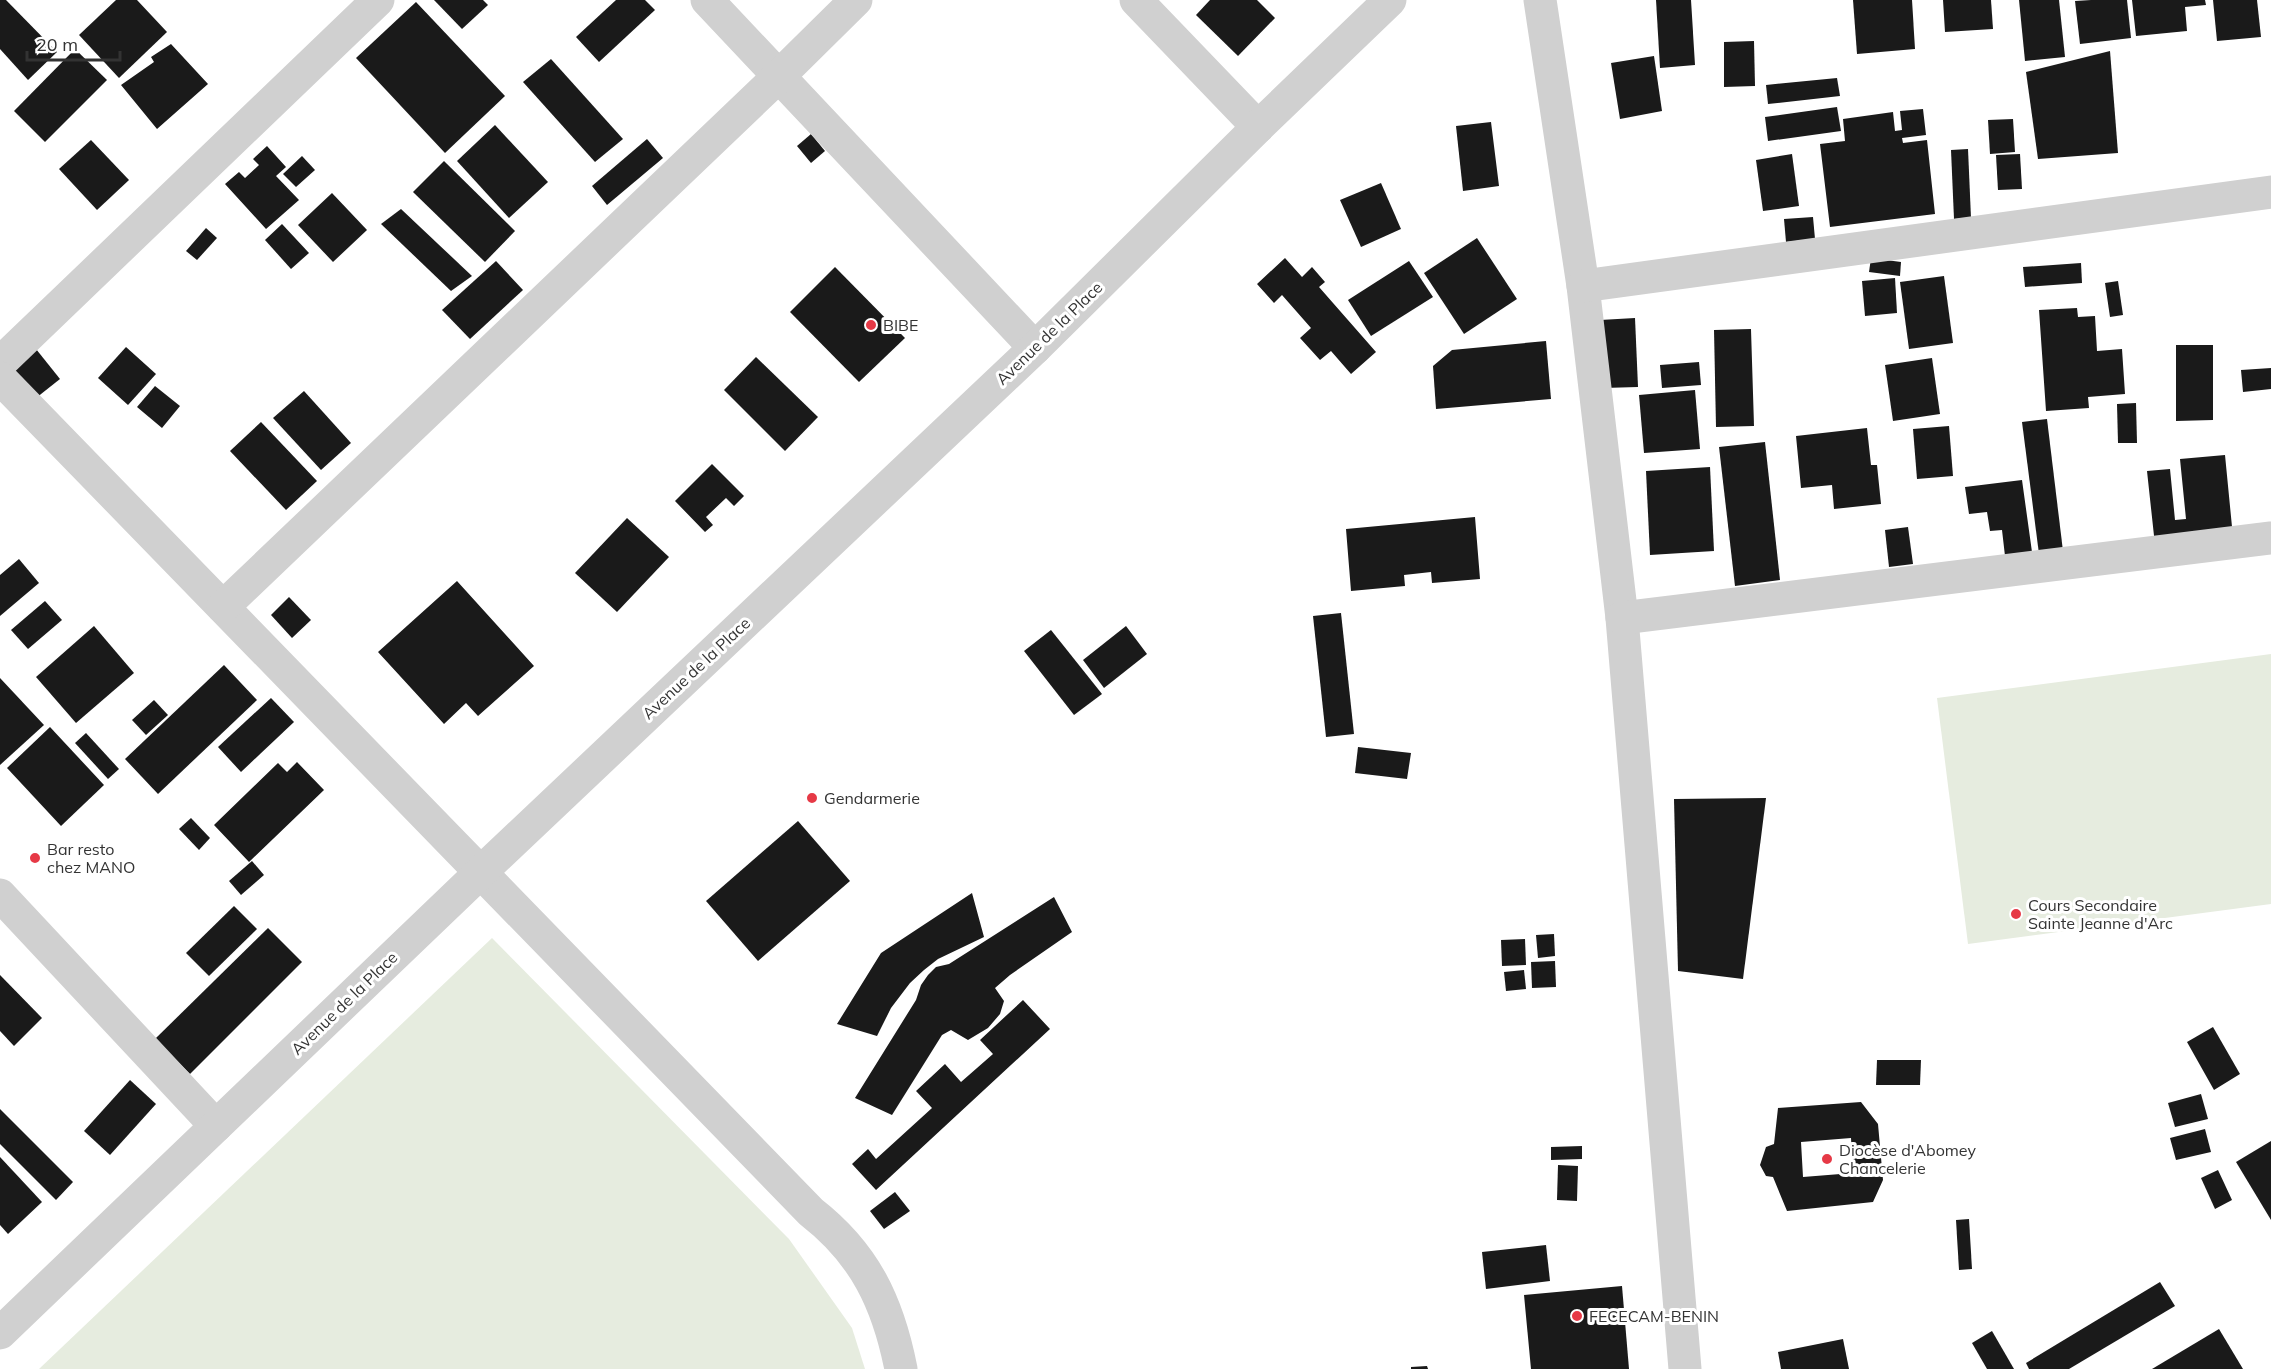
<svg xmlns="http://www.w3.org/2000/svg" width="2271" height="1369" viewBox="0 0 2271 1369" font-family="Mulish,sans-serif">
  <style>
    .green { fill: #e6ecdf }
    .building { fill: #1a1a1a; fill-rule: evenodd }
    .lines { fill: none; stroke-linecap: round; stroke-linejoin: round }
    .minor { stroke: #d0d0d0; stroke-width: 33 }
    .tertiary { stroke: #d0d0d0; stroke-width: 33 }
    .poi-dot { fill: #e63946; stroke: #fff; stroke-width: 2 }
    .labels { text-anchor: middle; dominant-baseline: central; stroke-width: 6; stroke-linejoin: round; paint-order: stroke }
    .poi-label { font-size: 16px; fill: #333; stroke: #fff; text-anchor: start }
    .street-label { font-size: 16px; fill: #333; stroke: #fff }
  </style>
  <rect width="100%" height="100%" fill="#fff"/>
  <g class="green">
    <polygon points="2271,654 2271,904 1968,944 1937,698"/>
    <polygon points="492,938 789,1239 852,1328 865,1369 39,1369"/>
  </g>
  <g class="building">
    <polygon points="0,0 6,0 57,52 28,80 0,49"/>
    <polygon points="116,0 137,0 167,32 119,78 79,35"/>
    <polygon points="434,0 483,0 488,5 462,29"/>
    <polygon points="616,0 645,0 655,10 599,62 576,37"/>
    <polygon points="1210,0 1257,0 1275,18 1238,56 1196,15"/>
    <polygon points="1656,0 1691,0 1695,65 1660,68"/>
    <polygon points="1853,0 1912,0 1915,49 1857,54"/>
    <polygon points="1943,0 1991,0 1993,29 1945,32"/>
    <polygon points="2019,0 2059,0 2065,57 2025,61"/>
    <polygon points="2091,0 2127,0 2131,38 2080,44 2075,1"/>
    <polygon points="2132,0 2205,0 2206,5 2185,7 2187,31 2136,36"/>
    <polygon points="2213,0 2257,0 2261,37 2217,41"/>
    <polygon points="416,2 505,96 445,153 356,58"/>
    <polygon points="1754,41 1755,86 1724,87 1724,42"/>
    <polygon points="171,44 208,84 157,129 121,85 154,62 151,57"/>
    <polygon points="75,49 107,80 45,142 14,111"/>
    <polygon points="2110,51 2118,153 2038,159 2026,72"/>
    <polygon points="1654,56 1662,111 1620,119 1611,63"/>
    <polygon points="551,59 623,139 595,162 523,82"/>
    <polygon points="1837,78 1840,96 1768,104 1766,85"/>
    <polygon points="1837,107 1841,131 1768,141 1765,117"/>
    <polygon points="1923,109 1926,135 1902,138 1903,143 1927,140 1935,214 1830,227 1820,144 1845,141 1843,119 1893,112 1895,131 1902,130 1900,111"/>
    <polygon points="2013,119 2015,152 1990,154 1988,120"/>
    <polygon points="1491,122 1499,186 1463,191 1456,126"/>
    <polygon points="495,125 548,182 509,218 457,161"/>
    <polygon points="811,134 825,151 811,163 797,146"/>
    <polygon points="647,139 663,158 607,205 592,186"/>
    <polygon points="91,140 129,180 97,210 59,169"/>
    <polygon points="267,146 286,167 276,176 299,200 266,229 225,184 239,172 245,178 259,165 253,159"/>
    <polygon points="1968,149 1971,218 1954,219 1951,150"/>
    <polygon points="1792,154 1799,206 1763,211 1756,160"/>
    <polygon points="2020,154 2022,189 1998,190 1996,155"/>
    <polygon points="302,156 315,170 296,187 283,174"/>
    <polygon points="444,161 515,231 485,262 413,192"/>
    <polygon points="1381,183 1401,229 1361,247 1340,200"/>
    <polygon points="332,193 367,230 333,262 298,225"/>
    <polygon points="401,209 472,276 451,291 381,224"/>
    <polygon points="1813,217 1815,239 1786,242 1784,219"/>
    <polygon points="282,224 309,253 291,269 265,240"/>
    <polygon points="206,228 217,238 197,260 186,251"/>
    <polygon points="1477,238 1517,299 1464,334 1424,273"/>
    <polygon points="1285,258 1302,277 1312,267 1325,282 1319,287 1376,352 1351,374 1331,351 1320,360 1300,338 1311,328 1282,295 1274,303 1257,284"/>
    <polygon points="1871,258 1901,262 1900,276 1869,272"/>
    <polygon points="496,261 523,290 470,339 442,310"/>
    <polygon points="1409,261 1433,297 1371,336 1348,300"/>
    <polygon points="2081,263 2082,283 2025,287 2023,267"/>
    <polygon points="835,267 905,338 859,382 790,312"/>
    <polygon points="1944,276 1953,343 1909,349 1900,282"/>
    <polygon points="1895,278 1897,313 1865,316 1862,281"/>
    <polygon points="2118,281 2123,315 2110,317 2105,283"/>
    <polygon points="2077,308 2078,317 2095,316 2097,351 2122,349 2125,394 2088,397 2089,408 2046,411 2039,310"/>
    <polygon points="1635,318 1638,387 1603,388 1600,320"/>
    <polygon points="1751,329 1754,426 1716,427 1714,330"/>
    <polygon points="1546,341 1551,399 1436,409 1433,366 1452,350"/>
    <polygon points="2176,345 2213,345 2213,420 2176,421"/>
    <polygon points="126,347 156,374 128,405 98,378"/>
    <polygon points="36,349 60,379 36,398 12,368"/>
    <polygon points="756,357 818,417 785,451 724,390"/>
    <polygon points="1932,358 1940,414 1893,421 1885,365"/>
    <polygon points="1699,362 1701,385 1662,388 1660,365"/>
    <polygon points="2271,368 2271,389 2243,392 2241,370"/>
    <polygon points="155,386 180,406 162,428 137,407"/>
    <polygon points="1695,390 1700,449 1644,453 1639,395"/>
    <polygon points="304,391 351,443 321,470 273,418"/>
    <polygon points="2136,403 2137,443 2118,443 2117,404"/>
    <polygon points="2047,419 2063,551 2039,554 2022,422"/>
    <polygon points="261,422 317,481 286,510 230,451"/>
    <polygon points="1949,426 1953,476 1917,479 1913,429"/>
    <polygon points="1867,428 1871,465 1877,465 1881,504 1834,509 1832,485 1801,488 1796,436"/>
    <polygon points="1765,442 1780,580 1735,586 1719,447"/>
    <polygon points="2225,455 2233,537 2155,545 2147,471 2170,469 2175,520 2186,519 2180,459"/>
    <polygon points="712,464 744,496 734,506 726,498 706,517 713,525 705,532 675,501"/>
    <polygon points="1710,467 1714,551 1650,555 1646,471"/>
    <polygon points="2022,480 2032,552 2005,556 2002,530 1990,531 1987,512 1969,514 1965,487"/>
    <polygon points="1475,517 1480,579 1432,583 1431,572 1404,575 1405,586 1351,591 1346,529"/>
    <polygon points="627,518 669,557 617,612 575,573"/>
    <polygon points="1908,527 1913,564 1889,567 1885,530"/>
    <polygon points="19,559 39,583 0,616 0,575"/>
    <polygon points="457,581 534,666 478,716 466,703 444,724 378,652"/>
    <polygon points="289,597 311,620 292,638 271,615"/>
    <polygon points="45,601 62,620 28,649 11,630"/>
    <polygon points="1341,613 1354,734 1326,737 1313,616"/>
    <polygon points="94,626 134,673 76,723 36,677"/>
    <polygon points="1126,626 1147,654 1104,688 1083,660"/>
    <polygon points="1051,630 1102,694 1074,715 1024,651"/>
    <polygon points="224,665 257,700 158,794 125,759"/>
    <polygon points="0,678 44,725 0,765"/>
    <polygon points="271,698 294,722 241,772 218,747"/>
    <polygon points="154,700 168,715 146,735 132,720"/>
    <polygon points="50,727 104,785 61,826 7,768"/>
    <polygon points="86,733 119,769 108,779 75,743"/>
    <polygon points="1358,747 1411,753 1407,779 1355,773"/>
    <polygon points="297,762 324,790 249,862 214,825 278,763 287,772"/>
    <polygon points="1766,798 1743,979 1678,971 1674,799"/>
    <polygon points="191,818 210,838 199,850 179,829"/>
    <polygon points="798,821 850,881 758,961 706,901"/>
    <polygon points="252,861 264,875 241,895 229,881"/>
    <polygon points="972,893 984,937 938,959 924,970 910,983 891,1008 877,1036 837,1024 881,953"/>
    <polygon points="1054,897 1072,932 1010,975 995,988 1004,1001 1000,1014 988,1028 968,1040 951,1030 942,1035 892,1115 855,1098 916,1000 921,985 928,975 936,967 949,964"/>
    <polygon points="234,906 257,929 209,976 186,953"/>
    <polygon points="268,928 302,962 190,1074 155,1039"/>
    <polygon points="1554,934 1555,956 1538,958 1536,935"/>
    <polygon points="1525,939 1526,965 1502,966 1501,940"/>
    <polygon points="1555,961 1556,987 1532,988 1531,962"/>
    <polygon points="1524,970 1526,989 1506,991 1504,972"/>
    <polygon points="0,975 42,1018 14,1046 0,1031"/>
    <polygon points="1023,1000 1050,1029 876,1190 852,1164 868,1149 876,1159 932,1108 916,1091 945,1064 961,1082 993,1054 980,1040"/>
    <polygon points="2213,1027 2240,1074 2214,1090 2187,1042"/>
    <polygon points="1877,1060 1921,1060 1920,1085 1876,1085"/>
    <polygon points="130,1080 156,1104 110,1155 84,1131"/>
    <polygon points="2201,1094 2208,1119 2175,1127 2168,1103"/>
    <path d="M 1861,1102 L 1878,1124 L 1883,1180 L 1873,1202 L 1787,1211 L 1773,1177 L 1766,1176 L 1760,1165 L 1766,1147 L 1774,1144 L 1778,1108 ZM 1851,1138 L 1853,1173 L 1803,1177 L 1801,1142 Z"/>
    <polygon points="0,1109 73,1182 56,1200 0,1144"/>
    <polygon points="2205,1129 2211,1152 2176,1160 2170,1138"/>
    <polygon points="2271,1141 2271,1220 2236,1162"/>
    <polygon points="1582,1146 1582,1159 1551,1160 1551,1147"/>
    <polygon points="0,1157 42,1202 8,1234 0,1225"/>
    <polygon points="1558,1165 1578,1166 1577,1201 1557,1200"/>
    <polygon points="2218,1170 2232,1200 2215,1209 2201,1178"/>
    <polygon points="895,1192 910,1211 884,1229 870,1211"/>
    <polygon points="1969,1219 1972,1269 1959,1270 1956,1220"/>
    <polygon points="1546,1245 1550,1281 1486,1289 1482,1252"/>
    <polygon points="2160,1282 2175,1306 2069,1369 2029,1369 2026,1363"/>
    <polygon points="1622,1286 1629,1369 1531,1369 1524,1295"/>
    <polygon points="2219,1329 2243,1369 2152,1369"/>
    <polygon points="1992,1331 2014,1369 1987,1369 1972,1343"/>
    <polygon points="1843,1339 1849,1369 1781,1369 1778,1352"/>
    <polygon points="1427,1366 1428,1369 1411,1369 1411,1367"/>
  </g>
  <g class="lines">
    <g class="minor">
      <polyline points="707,0 1035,348"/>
      <polyline points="1136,0 1258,127"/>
      <polyline points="1540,0 1583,286 1622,618 1685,1369"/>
      <polyline points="1583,286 2271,192"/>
      <polyline points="0,363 378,0"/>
      <path d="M 0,378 L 811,1212 C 865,1254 888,1303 901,1369"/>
      <polyline points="223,607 778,77 856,0"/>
      <polyline points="1622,618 2271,538"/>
      <polyline points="0,895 216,1126"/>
    </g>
    <polyline class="tertiary" points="0,1333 481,872 1035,348 1258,127 1390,0"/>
  </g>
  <g class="poi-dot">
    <circle cx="871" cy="325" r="6"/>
    <circle cx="812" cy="798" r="6"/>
    <circle cx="35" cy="858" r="6"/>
    <circle cx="2016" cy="914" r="6"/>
    <circle cx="1827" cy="1159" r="6"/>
    <circle cx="1577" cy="1316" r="6"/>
  </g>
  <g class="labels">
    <g class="poi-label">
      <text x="883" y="325">BIBE</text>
      <text x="824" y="798">Gendarmerie</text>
      <text x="47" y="849">Bar resto<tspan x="47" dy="18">chez MANO</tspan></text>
      <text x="2028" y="905">Cours Secondaire<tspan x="2028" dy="18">Sainte Jeanne d'Arc</tspan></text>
      <text x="1839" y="1150">Diocèse d'Abomey<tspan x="1839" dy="18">Chancelerie</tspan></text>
      <text x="1589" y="1316">FECECAM-BENIN</text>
    </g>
    <g class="street-label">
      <text transform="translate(1049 333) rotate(-44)">Avenue de la Place</text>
      <text transform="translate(696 668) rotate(-43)">Avenue de la Place</text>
      <text transform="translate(344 1003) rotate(-44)">Avenue de la Place</text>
    </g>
  </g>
  <path d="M27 51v9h93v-9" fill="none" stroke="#333333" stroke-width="3"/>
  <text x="36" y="51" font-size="18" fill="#333333" stroke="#ffffff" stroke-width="4.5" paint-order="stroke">20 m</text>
</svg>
